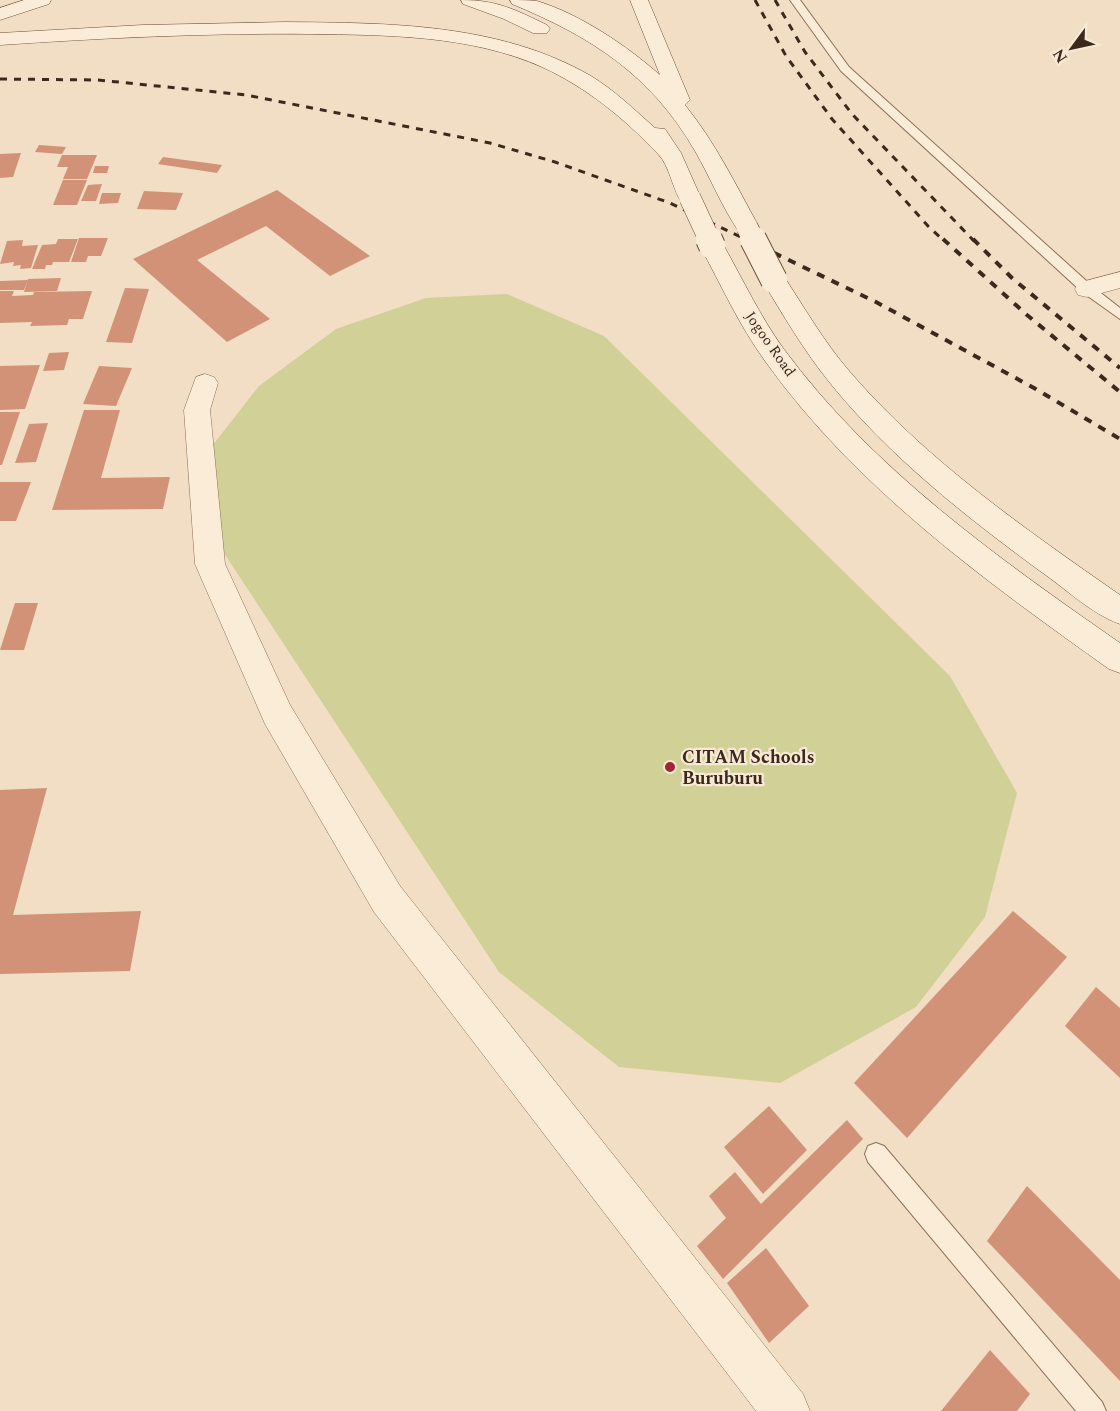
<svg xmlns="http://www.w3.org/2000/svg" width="1120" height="1411" viewBox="0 0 1120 1411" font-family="Spectral,serif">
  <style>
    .green { fill: #d0d097 }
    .building { fill: #d19277 }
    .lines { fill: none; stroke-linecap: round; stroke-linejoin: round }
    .service-casing { stroke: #8d6e59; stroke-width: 2 }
    .minor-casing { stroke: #8d6e59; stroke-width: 1 }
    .secondary-casing { stroke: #6f4f3c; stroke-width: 1 }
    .service { fill: #fbecd8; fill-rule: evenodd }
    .minor { fill: #fbecd8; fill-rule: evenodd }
    .secondary { fill: #fbecd8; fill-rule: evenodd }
    .rail-far1 { stroke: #3c291e; stroke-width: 3; stroke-dasharray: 7 7; stroke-linecap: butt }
    .rail { stroke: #3c291e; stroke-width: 4; stroke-dasharray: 8 8; stroke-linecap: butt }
    .secondary-bridge-far1-casing { stroke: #6f4f3c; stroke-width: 22; stroke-linecap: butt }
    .secondary-bridge-casing { stroke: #6f4f3c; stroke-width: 28; stroke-linecap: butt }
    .secondary-bridge-far1 { stroke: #fbecd8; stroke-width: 21 }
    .secondary-bridge { stroke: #fbecd8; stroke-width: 26 }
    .poi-dot { fill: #a02535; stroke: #f8e9d4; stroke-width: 2 }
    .labels { text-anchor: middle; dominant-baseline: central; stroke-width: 4.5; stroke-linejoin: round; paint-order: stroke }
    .far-street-label { font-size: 15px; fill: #3c291e; stroke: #f8e9d4 }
    .poi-label { font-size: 18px; font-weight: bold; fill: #3c291e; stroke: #f8e9d4; text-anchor: start }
  </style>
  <rect width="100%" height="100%" fill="#f1dec4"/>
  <polygon class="green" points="507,294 604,336 950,676 1017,793 985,917 916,1007 780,1083 619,1067 499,972 220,547 205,455 259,386 336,329 426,298"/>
  <g class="building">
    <polygon points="39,145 66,147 62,154 35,152"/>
    <polygon points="21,153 13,177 0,178 0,154"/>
    <polygon points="62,155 97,155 87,179 63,179 68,167 57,167"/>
    <polygon points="163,157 222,165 217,173 158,164"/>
    <polygon points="95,166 109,166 107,173 93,173"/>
    <polygon points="63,180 87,180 77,205 53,205"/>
    <polygon points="102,184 96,201 81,201 88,185"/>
    <polygon points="277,190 370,256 330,276 266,226 197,260 270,319 227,342 133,259"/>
    <polygon points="144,191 183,193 176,210 137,209"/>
    <polygon points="102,193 121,193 118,203 99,204"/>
    <polygon points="79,238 108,238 101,256 88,256 86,262 71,262"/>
    <polygon points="58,239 78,239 69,262 53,262 52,265 46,265 45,269 32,269 42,245 56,244"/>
    <polygon points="23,240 22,246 38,245 31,268 20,269 21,265 13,266 14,262 0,264 7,241"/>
    <polygon points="61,278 57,291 24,292 28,279"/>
    <polygon points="28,280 24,290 0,290 0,281"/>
    <polygon points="125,288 149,289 132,343 106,342"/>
    <polygon points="0,291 14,291 12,296 33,295 34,292 92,291 83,319 69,319 67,325 30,326 32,322 0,323"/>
    <polygon points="69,352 64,370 43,371 49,353"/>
    <polygon points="40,365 25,409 0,410 0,366"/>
    <polygon points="99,366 132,368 116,406 83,404"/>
    <polygon points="84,410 120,410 101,478 170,477 163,509 52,510"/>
    <polygon points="0,412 20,412 2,465 0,465"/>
    <polygon points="48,423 36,462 15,463 29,424"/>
    <polygon points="0,482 31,482 16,521 0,521"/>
    <polygon points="15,603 38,603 24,650 0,650"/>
    <polygon points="47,788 13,915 141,911 130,971 0,974 0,790"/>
    <polygon points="1013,911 1067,957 907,1138 854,1083"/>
    <polygon points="1096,987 1120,1008 1120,1078 1065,1026"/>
    <polygon points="769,1106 807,1150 763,1194 724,1147"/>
    <polygon points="847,1120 863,1139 723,1279 697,1246 726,1218 709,1196 735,1172 761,1204"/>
    <polygon points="1027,1186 1120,1280 1120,1381 987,1241"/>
    <polygon points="766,1248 809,1306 769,1343 727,1283"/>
    <polygon points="990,1350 1030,1394 1017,1411 941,1411"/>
  </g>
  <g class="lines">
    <g class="service-casing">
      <g id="service">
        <polygon points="790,0 800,0 849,67 1092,286 1120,308 1120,319 1082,292 841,71"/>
        <polygon points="876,1143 884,1146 1102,1402 1106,1411 1076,1411 868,1162 865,1154 868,1146"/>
      </g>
    </g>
    <g class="minor-casing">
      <g id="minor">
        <polygon points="1120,272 1120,288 1087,297 1078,295 1075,289 1078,283"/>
        <polygon points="205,374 214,377 218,383 210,410 225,564 290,705 400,886 803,1394 810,1411 756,1411 374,912 265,724 195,564 184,410 196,377"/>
      </g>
    </g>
    <g class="secondary-casing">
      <g id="secondary">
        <polygon points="24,0 51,0 49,4 0,20 0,8"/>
        <path d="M 461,0 C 497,0 514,9 547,25 L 550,29 L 547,33 L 533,33 L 504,19 L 463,4 Z"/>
        <path d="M 510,0 C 518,0 529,0 537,1 C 580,14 627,46 660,75 L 630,0 L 648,0 L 690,100 L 685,105 C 715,142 736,185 759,227 L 755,232 L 747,234 L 739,232 C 722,207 710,177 695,151 C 651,75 592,37 512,4 Z"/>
        <path d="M 286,22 C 389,23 499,23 591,76 C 614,90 635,110 655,128 L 665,129 L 681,153 L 701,198 L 698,203 L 690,205 L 682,203 C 672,189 670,166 658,154 C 625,119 586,87 542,67 C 470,35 387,35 309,34 C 206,33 103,38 0,45 L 0,33 L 143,25 Z"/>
        <path d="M 712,239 L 720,241 L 724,246 C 743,280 760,316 783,348 C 872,469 998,558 1120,643 L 1120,673 L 1109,669 C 984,580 855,487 765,361 C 739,325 721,285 700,246 L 704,241 Z"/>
        <path d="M 774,272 L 783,275 C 804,307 824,342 850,372 C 927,461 1024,528 1120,595 L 1120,624 C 1091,614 1065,588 1040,571 C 965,516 889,456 830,383 C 804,351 783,315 762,280 L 765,275 Z"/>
      </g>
    </g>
    <use href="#service" class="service"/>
    <use href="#minor" class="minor"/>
    <use href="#secondary" class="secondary"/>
    <g class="rail-far1">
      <polyline points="755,0 786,56 832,119 928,226 944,241"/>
      <polyline points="775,0 805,52 852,114 974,241"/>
      <polyline points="0,79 98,80 246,95 490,143 555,162 670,203 749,241"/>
    </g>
    <g class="rail">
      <polyline points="745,239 876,302 1034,388 1120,439"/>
      <polyline points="943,239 1027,315 1120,392"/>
      <polyline points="973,239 1012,278 1120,368"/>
    </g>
    <g class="secondary-bridge-far1-casing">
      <g id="secondary-bridge-far1">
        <polyline points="690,198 710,241"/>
        <polyline points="747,227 754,241"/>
      </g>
    </g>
    <g class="secondary-bridge-casing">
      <g id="secondary-bridge">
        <polyline points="709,239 712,246"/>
        <polyline points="753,239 774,280"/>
      </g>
    </g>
    <use href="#secondary-bridge-far1" class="secondary-bridge-far1"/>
    <use href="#secondary-bridge" class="secondary-bridge"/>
  </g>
  <circle class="poi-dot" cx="670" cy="767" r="6"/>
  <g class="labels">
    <g class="far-street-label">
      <text transform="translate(770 344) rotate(55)">Jogoo Road</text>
    </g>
    <g class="poi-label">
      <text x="682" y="757">CITAM Schools<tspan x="682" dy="21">Buruburu</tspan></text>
    </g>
  </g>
  <g transform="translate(1072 48) rotate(237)" stroke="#f8e9d4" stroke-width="4.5" paint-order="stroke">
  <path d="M0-4.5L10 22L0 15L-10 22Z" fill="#3c291e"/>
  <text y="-9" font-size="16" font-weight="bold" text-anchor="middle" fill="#3c291e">N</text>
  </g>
</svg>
